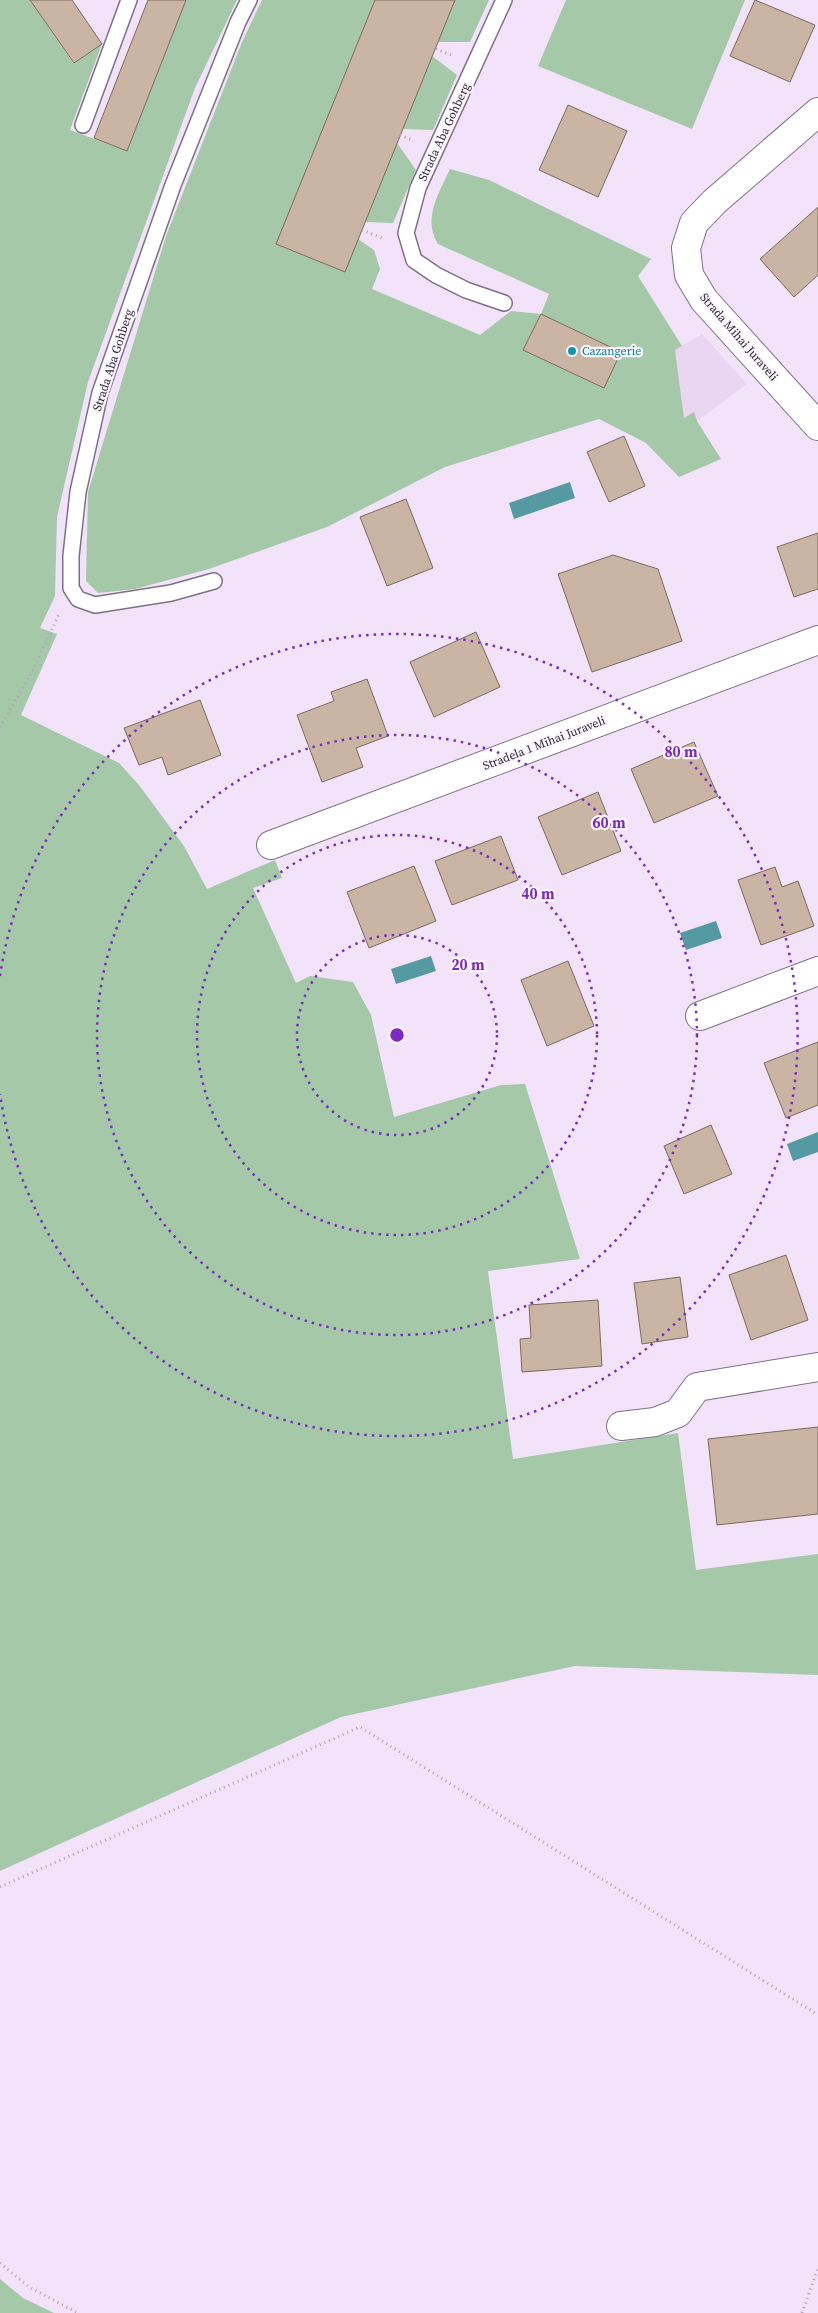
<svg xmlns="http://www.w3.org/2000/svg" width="818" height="2313" viewBox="0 0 818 2313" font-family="'Source Serif 4',serif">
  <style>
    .built { fill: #ead6f3 }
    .green { fill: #a5c9a8; fill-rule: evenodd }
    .water { fill: #5599a3 }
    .building { fill: #cab5a4; stroke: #7d6a5a }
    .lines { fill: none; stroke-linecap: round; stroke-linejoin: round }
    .service-casing { stroke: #7e7185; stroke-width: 18 }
    .minor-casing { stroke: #7e7185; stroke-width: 30 }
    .path { stroke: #aea2b4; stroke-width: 3; stroke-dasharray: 1 4; stroke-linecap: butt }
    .service { stroke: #fff; stroke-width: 15 }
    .minor { stroke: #fff; stroke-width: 28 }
    .ring { fill: none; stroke: #7b2cbf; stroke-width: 2.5; stroke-dasharray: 2.5 5 }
    .culture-dot { fill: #0f9aa8; stroke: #faf4fe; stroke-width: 2 }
    .labels { text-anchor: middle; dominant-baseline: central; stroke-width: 4.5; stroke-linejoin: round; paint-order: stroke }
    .street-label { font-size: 12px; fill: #2d2830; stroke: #faf4fe }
    .culture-label { font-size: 12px; fill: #0d838f; stroke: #faf4fe; text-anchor: start }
    .centre { fill: #7b2cbf; stroke: #faf4fe; stroke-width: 2.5 }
    .ring-label { font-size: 15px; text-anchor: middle; font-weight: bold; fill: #7b2cbf; stroke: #faf4fe; stroke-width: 4.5; stroke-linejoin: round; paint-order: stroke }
  </style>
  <rect width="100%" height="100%" fill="#f2e3fa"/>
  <polygon class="built" points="702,334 747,384 697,421 684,418 675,350"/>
  <g class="green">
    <polygon points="0,0 30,0 73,63 102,44 70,130 127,151 186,0 237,0 195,88 88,382 57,517 55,596 40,628 57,634 21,715 119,763 139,785 184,846 207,889 275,860 282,878 253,888 296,983 310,976 353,982 371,1015 394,1117 501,1085 525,1084 580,1259 488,1271 513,1459 678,1433 696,1570 818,1554 818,1675 575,1666 341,1717 0,1871"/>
    <path d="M 262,0 L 375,0 L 276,244 L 344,272 L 358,239 L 374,250 L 380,269 L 372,289 L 480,335 L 511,311 L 541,314 L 549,294 L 438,244 C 422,219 439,193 450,169 L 489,180 L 651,259 L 638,276 L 682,346 L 675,350 L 684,418 L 694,412 L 697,421 L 721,459 L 679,477 L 646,443 L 599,419 L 445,467 L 327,527 L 209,569 L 135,589 L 98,593 L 86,581 L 88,492 L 166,236 L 242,42 ZM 541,314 L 621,352 L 604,388 L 523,350 Z"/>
    <polygon points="455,0 489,0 470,42 438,42"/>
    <polygon points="566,0 745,0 692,129 538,66"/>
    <polygon points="432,56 457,75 433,130 403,129"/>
    <polygon points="397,143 416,170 393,223 365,222"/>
    <polygon points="0,2279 23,2298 54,2313 0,2313"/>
  </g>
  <g class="water">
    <polygon points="570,482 575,498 514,519 509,503"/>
    <polygon points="716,921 722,938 686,950 680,933"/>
    <polygon points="431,956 436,971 396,984 391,969"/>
    <polygon points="818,1132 818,1152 793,1161 787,1144"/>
  </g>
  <g class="building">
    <polygon points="30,0 72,0 102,44 74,63"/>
    <polygon points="148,0 186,0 127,151 94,138"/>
    <polygon points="375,0 455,0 345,272 276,244"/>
    <polygon points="755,0 815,25 790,82 730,56"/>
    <polygon points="568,105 627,131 598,197 539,170"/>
    <polygon points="818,207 818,275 794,297 760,259"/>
    <polygon points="541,314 621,352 604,388 523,350"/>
    <polygon points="624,436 645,486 609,502 587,452"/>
    <polygon points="406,499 433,568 387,586 360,517"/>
    <polygon points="818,533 818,589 794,597 777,547"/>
    <polygon points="613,555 658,569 682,641 592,672 558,574"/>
    <polygon points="476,632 500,687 434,717 410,662"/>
    <polygon points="367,679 388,736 356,748 363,767 322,782 297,715 334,701 331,692"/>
    <polygon points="200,700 221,755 168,775 162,757 139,765 124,728"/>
    <polygon points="694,742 718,796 654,823 631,769"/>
    <polygon points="598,792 621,851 562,875 538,817"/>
    <polygon points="501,836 518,880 452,905 435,861"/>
    <polygon points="414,866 436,921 369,948 347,892"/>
    <polygon points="775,867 782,887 798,881 814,926 761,945 738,880"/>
    <polygon points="568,961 594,1026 547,1046 521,980"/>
    <polygon points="818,1042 818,1105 786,1118 764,1063"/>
    <polygon points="711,1125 732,1174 684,1194 664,1146"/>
    <polygon points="786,1255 808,1320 751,1340 729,1275"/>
    <polygon points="680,1277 688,1337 642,1344 634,1283"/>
    <polygon points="598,1300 602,1366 522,1372 520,1339 531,1338 529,1305"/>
    <polygon points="818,1427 818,1514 717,1525 708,1439"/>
  </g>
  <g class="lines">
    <g class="service-casing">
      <g id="service">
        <polyline points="83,125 129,0"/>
        <polyline points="504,303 466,290 436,275 414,260 406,233 418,188 504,0"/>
        <polyline points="214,581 171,593 95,605 78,599 71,588 71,556 78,492 100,393 173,185 238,22 249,0"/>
      </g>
    </g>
    <g class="minor-casing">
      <g id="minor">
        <polyline points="818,112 714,202 694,223 686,248 689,275 704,300 818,426"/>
        <polyline points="271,845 818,640"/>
        <polyline points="700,1016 818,971"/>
        <polyline points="621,1426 655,1422 678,1413 697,1387 818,1367"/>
      </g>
    </g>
    <g class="path">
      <polyline points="436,49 451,55"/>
      <polyline points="400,135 414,141"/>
      <polyline points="362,230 382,238"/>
      <polyline points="0,727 32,672 59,614"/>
      <polyline points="0,1887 360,1727 818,2015"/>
      <polyline points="0,2263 29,2287 78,2313"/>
      <polyline points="802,2313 818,2268"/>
    </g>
    <use href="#service" class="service"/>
    <use href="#minor" class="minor"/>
  </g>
  <g class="ring">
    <circle cx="397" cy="1035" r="100"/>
    <circle cx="397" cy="1035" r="200"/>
    <circle cx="397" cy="1035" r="300"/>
    <path d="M0 976A401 401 0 1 1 0 1094"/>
  </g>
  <circle class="culture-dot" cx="572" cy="351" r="5"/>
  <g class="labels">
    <g class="street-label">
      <text transform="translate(444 132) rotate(-65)">Strada Aba Gohberg</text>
      <text transform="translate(739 337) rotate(49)">Strada Mihai Juraveli</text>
      <text transform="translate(113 360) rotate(-72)">Strada Aba Gohberg</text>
      <text transform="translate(544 743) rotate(-21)">Stradela 1 Mihai Juraveli</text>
    </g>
    <g class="culture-label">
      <text x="582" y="351">Cazangerie</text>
    </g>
  </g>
  <circle cx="397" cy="1035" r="8" class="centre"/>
  <g class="ring-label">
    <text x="681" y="757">80 m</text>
    <text x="609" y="828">60 m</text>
    <text x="538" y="899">40 m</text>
    <text x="468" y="970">20 m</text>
  </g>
</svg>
